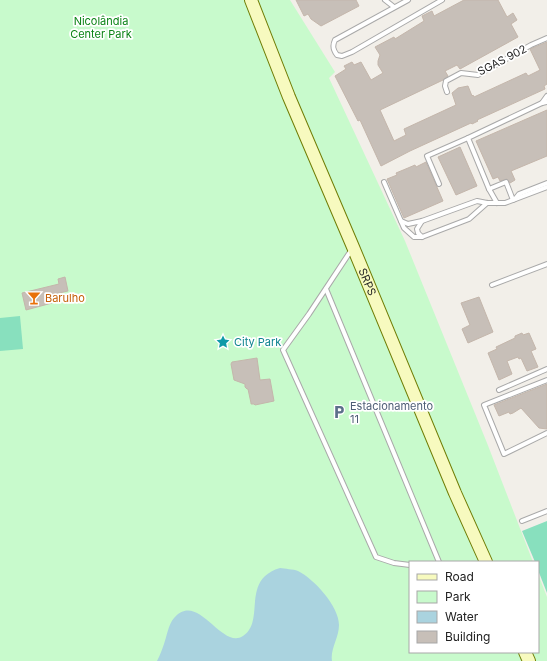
<svg xmlns="http://www.w3.org/2000/svg" width="547" height="661" viewBox="0 0 547 661" font-family="Inter,sans-serif">
  <style>
    .park { fill: #c8facc }
    .pitch { fill: #88e0be }
    .water { fill: #aad3df }
    .building { fill: #c7bfb8; stroke: #c4b6ab }
    .lines { fill: none; stroke-linecap: round; stroke-linejoin: round }
    .lane-casing { stroke: #a9a9a9; stroke-width: 6 }
    .secondary-casing { stroke: #707d05; stroke-width: 14 }
    .lane { stroke: #fff; stroke-width: 4 }
    .secondary { stroke: #f7fabf; stroke-width: 12 }
    .labels { text-anchor: middle; dominant-baseline: central; stroke-width: 3.5; stroke-linejoin: round; paint-order: stroke }
    .park-label { font-size: 11px; fill: #0c8416; stroke: #fff }
    .street-label { font-size: 11px; fill: #222; stroke: #fff }
    .food-label { font-size: 11px; fill: #c56008; stroke: #fff; text-anchor: start }
    .culture-label { font-size: 11px; fill: #0d838f; stroke: #fff; text-anchor: start }
    .service-label { font-size: 11px; fill: #4e5e75; stroke: #fff; text-anchor: start }
  </style>
  <rect width="100%" height="100%" fill="#f2efe9"/>
  <polygon class="park" points="0,0 290,0 335,72 329,78 405,241 487,443 533,562 410,562 410,652 538,652 538,574 547,597 547,661 0,661"/>
  <g class="pitch">
    <polygon points="20,316 23,349 0,351 0,318"/>
    <polygon points="547,521 547,593 538,570 538,562 535,562 522,531"/>
  </g>
  <path class="water" d="M 280,568 C 285,569 293,569 298,571 C 314,579 339,606 339,625 C 339,638 330,649 332,661 L 157,661 C 160,655 162,650 164,644 C 167,636 168,625 174,618 C 198,590 221,650 243,636 C 266,621 240,580 280,568 Z"/>
  <g class="building">
    <polygon points="296,0 356,0 359,6 321,26 311,19 308,14 304,16"/>
    <polygon points="464,0 498,0 507,17 513,13 517,20 511,24 518,37 460,69 457,65 445,71 448,76 443,80 380,110 394,141 406,135 404,129 456,105 452,93 458,88 468,86 472,96 473,95 474,97 526,73 528,76 540,70 530,49 547,42 547,84 544,86 545,89 477,120 478,121 472,124 471,123 410,151 381,166 360,120 358,121 335,76 346,69 344,66 352,62 354,65 361,62 371,80 383,73 378,65 378,61 380,55 375,47 394,37 395,39 424,21 422,16 432,11 434,16"/>
    <polygon points="547,110 547,156 511,171 515,180 510,183 507,179 500,181 498,177 493,179 476,141"/>
    <polygon points="460,147 477,186 456,195 438,157"/>
    <polygon points="426,162 443,201 404,218 387,179 397,175 396,173 408,168 415,165 416,167"/>
    <polygon points="65,277 68,291 50,295 52,303 26,310 22,293 59,284 58,279"/>
    <polygon points="479,297 493,332 468,343 462,329 470,325 461,303"/>
    <polygon points="522,333 523,335 529,333 536,349 531,351 538,367 527,371 521,358 519,359 518,357 507,361 512,374 499,380 488,353 497,349 496,347 515,338 515,336"/>
    <polygon points="257,358 260,380 270,379 274,401 255,405 254,404 251,404 251,403 248,389 247,389 245,387 245,384 234,380 231,364 232,362"/>
    <polygon points="547,384 547,429 539,428 521,408 513,413 510,414 509,412 499,416 494,405"/>
  </g>
  <g class="lines">
    <g class="lane-casing">
      <g id="lane">
        <polyline points="385,0 394,7"/>
        <path d="M 408,0 L 335,40 C 332,46 333,50 337,55 L 342,56 L 352,52 L 442,0"/>
        <polyline points="447,92 445,86 446,81 461,73 478,75 531,45 547,38"/>
        <polyline points="542,103 547,96"/>
        <polyline points="384,182 404,228 414,237 422,237 469,219 487,203"/>
        <polyline points="439,184 427,156 468,138"/>
        <polyline points="489,189 497,203"/>
        <polyline points="515,199 519,194 547,183"/>
        <polyline points="513,200 506,182 489,189 468,138 542,103 547,102"/>
        <polyline points="401,221 408,224 422,221 477,201 487,203 505,203 547,187"/>
        <polyline points="422,221 417,229 418,233 422,237"/>
        <polyline points="352,249 309,314 283,350 376,557 394,563 410,565"/>
        <polyline points="492,285 547,264"/>
        <polyline points="326,289 439,562"/>
        <polyline points="547,380 484,405 504,454 547,433"/>
        <polyline points="499,390 547,369"/>
        <polyline points="522,521 547,511"/>
      </g>
    </g>
    <g class="secondary-casing">
      <g id="secondary">
        <path id="s1" d="M 251,0 L 289,97 L 353,247 L 455,493 L 486,562"/>
        <polyline points="525,652 529,661"/>
      </g>
    </g>
    <use href="#lane" class="lane"/>
    <use href="#secondary" class="secondary"/>
  </g>
  <defs>
    <g id="bar-bare" transform="scale(1.08)"><path d="M-6-5H6L.8 .8V4.5H3.5V6h-7V4.5H-.8V.8Z" fill="#e8710a" stroke="#fff" stroke-width="2.5" paint-order="stroke"/></g>
    <g id="sight-bare" transform="scale(1.08)"><path d="M0-6L1.8-2.2L6-1.7L2.9 1.2L3.7 5.4L0 3.3L-3.7 5.4L-2.9 1.2L-6-1.7L-1.8-2.2Z" fill="#0f9aa8" stroke="#fff" stroke-width="2.5" paint-order="stroke"/></g>
    <g id="parking-bare" transform="scale(1.08)"><path d="M-3.5-5.5H1a3.5 3.5 0 0 1 0 7H-1V5.5H-3.5ZM-1-3.4V-.6H.8a1.4 1.4 0 0 0 0-2.8Z" fill="#5c6f8a" stroke="#fff" stroke-width="2.5" paint-order="stroke"/></g>
  </defs>
  <g fill-rule="evenodd">
    <use href="#bar-bare" x="34" y="298"/>
    <use href="#sight-bare" x="223" y="342"/>
    <use href="#parking-bare" x="339" y="412"/>
  </g>
  <g class="labels">
    <g class="park-label">
      <text x="101" y="21">Nicolândia<tspan x="101" dy="13">Center Park</tspan></text>
    </g>
    <g class="street-label">
      <text transform="translate(502 60) rotate(-27)">SGAS 902</text>
      <text stroke="none"><textPath href="#s1" startOffset="305">SRPS</textPath></text>
    </g>
    <g class="food-label">
      <text x="45" y="298">Barulho</text>
    </g>
    <g class="culture-label">
      <text x="234" y="342">City Park</text>
    </g>
    <g class="service-label">
      <text x="350" y="406">Estacionamento<tspan x="350" dy="13">11</tspan></text>
    </g>
  </g>
  <rect x="409" y="561" width="130" height="92" fill="#ffffff" stroke="#a7a7a7"/>
  <rect x="417" y="574" width="20" height="6" fill="#f7fabf" stroke="#a7a7a7"/>
  <text x="445" y="581" font-size="12" fill="#222222">Road</text>
  <rect x="417" y="591" width="20" height="12" fill="#c8facc" stroke="#a7a7a7"/>
  <text x="445" y="601" font-size="12" fill="#222222">Park</text>
  <rect x="417" y="611" width="20" height="12" fill="#aad3df" stroke="#a7a7a7"/>
  <text x="445" y="621" font-size="12" fill="#222222">Water</text>
  <rect x="417" y="631" width="20" height="12" fill="#c7bfb8" stroke="#a7a7a7"/>
  <text x="445" y="641" font-size="12" fill="#222222">Building</text>
</svg>
